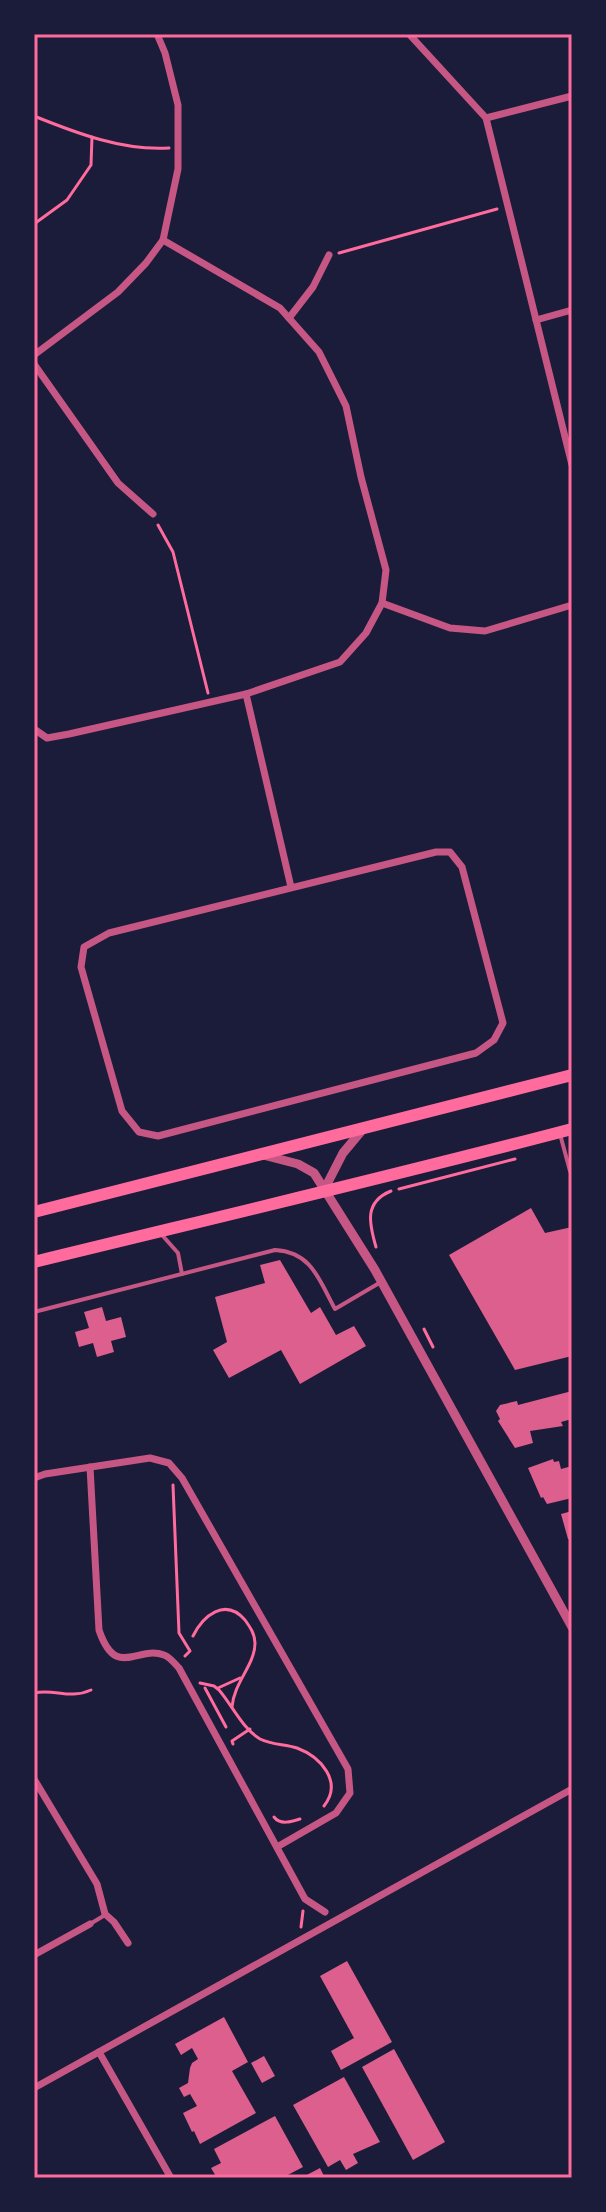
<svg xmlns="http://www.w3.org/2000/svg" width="606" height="2212" viewBox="0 0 606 2212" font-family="Bitter,serif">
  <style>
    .building { fill: #dd5f8e }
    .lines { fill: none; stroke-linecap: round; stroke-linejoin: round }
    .path { stroke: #ff6b9d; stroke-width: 3 }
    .service { stroke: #c65784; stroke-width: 4 }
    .minor { stroke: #c65784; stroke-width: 7 }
    .tertiary { stroke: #c65784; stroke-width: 9 }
    .trunk { stroke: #ff6b9d; stroke-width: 12 }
    .neatline { fill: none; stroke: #ff6b9d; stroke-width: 3 }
  </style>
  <rect width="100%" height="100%" fill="#1b1b3a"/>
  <g class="building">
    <polygon points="531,1208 545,1233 572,1227 572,1356 515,1370 449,1255"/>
    <polygon points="280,1260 311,1313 320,1307 336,1335 354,1326 366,1346 300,1384 281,1350 229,1378 213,1350 227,1342 215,1297 265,1283 260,1265"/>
    <polygon points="102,1307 106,1321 121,1317 126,1337 111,1341 114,1352 97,1357 93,1343 79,1347 75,1332 89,1328 84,1312"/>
    <polygon points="572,1391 572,1419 561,1422 563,1426 530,1431 533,1443 515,1448 498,1421 500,1419 496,1411 500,1405 517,1401 518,1405"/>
    <polygon points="553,1459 554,1462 559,1461 561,1469 572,1466 572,1498 547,1504 543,1497 541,1498 528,1468"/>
    <polygon points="572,1511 572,1541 568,1539 561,1514"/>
    <polygon points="347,1961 392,2042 341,2070 331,2051 354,2038 320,1976"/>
    <polygon points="224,2017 248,2062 232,2071 256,2113 200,2144 194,2131 192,2132 183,2113 197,2106 190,2094 184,2097 179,2088 188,2083 190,2068 192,2063 198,2059 192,2048 181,2055 175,2044"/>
    <polygon points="394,2049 445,2142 413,2160 362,2067"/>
    <polygon points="264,2056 275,2076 262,2083 251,2063"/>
    <polygon points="344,2077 380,2142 353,2154 358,2163 346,2170 340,2160 328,2167 293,2105"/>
    <polygon points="275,2116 303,2167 282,2178 217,2178 211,2168 221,2163 214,2149"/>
    <polygon points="320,2168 325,2178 301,2178"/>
  </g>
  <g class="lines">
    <g class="path">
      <polyline points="34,36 38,34"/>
      <path d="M 34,116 C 76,133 123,151 169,148"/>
      <polyline points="34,224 67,200 91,165 92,137"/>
      <polyline points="339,253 497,209"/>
      <polyline points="158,525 173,552 208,693"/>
      <polyline points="399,1189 515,1159"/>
      <path d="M 376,1247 C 369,1223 364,1202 391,1191"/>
      <polyline points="424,1329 433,1347"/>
      <polyline points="173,1485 179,1633 190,1651 185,1656"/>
      <path d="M 193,1636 C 203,1616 225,1597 245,1620 C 250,1627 255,1634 255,1643 C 255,1665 234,1682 232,1707"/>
      <path d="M 200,1683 L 214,1686 L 219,1690 C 232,1705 242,1728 260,1739 C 272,1745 285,1744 297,1748 C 321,1757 343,1782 324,1806"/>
      <polyline points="205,1688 226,1727"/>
      <polyline points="218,1688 240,1678"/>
      <path d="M 34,1693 C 54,1688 69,1700 91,1690"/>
      <polyline points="233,1744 232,1741 250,1729"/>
      <path d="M 274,1817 C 280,1825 291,1822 300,1819"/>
      <polyline points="301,1927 303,1911"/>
    </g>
    <g class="service">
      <polyline points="560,1134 570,1171"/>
      <polyline points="162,1235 178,1253 182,1274"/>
      <path d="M 34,1312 L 275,1250 C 312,1252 319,1280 335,1309 L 381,1282"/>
      <polyline points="90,1924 105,1915"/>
    </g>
    <g class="minor">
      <polyline points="409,34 486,118 572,465"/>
      <polyline points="486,118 572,96"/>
      <polyline points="289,318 313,287 329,255"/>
      <polyline points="536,320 572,310"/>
      <polyline points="34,355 118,292 146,263 163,240 178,169 178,105 165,53 157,34"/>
      <polyline points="34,364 118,483 153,514"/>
      <polyline points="382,603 450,628 485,631 572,605"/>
      <polyline points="246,694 291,887"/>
      <polyline points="34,729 47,738 69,734 246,694 340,662 366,633 382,603 386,570 361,477 346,406 319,352 280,308 163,240"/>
      <polygon points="436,852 450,852 462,867 503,1023 494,1040 476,1053 158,1136 139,1132 122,1111 81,967 84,947 109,933"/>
      <path d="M 90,1467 L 99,1630 C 116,1680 137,1645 164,1655 C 170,1657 175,1664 179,1668 L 305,1899 L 325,1912"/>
      <polyline points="34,1478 45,1474 150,1458 169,1463 182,1478 348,1769 350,1793 336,1813 277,1847"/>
      <polyline points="34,1779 97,1884 105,1914 114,1922 128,1943"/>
      <polyline points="34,1955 90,1924"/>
      <polyline points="99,2052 171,2178"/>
      <polyline points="34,2088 572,1789"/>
    </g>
    <g class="tertiary">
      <polyline points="263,1155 298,1164 314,1173 375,1270 572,1627"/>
      <polyline points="324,1190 343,1153 363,1129"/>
    </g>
    <g class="trunk">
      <polyline points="34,1212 572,1075"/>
      <path d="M 34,1262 C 214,1218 393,1176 572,1129"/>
    </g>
  </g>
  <rect width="606" height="2212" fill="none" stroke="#1b1b3a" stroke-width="72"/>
  <rect x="36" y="36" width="534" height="2140" class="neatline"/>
</svg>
